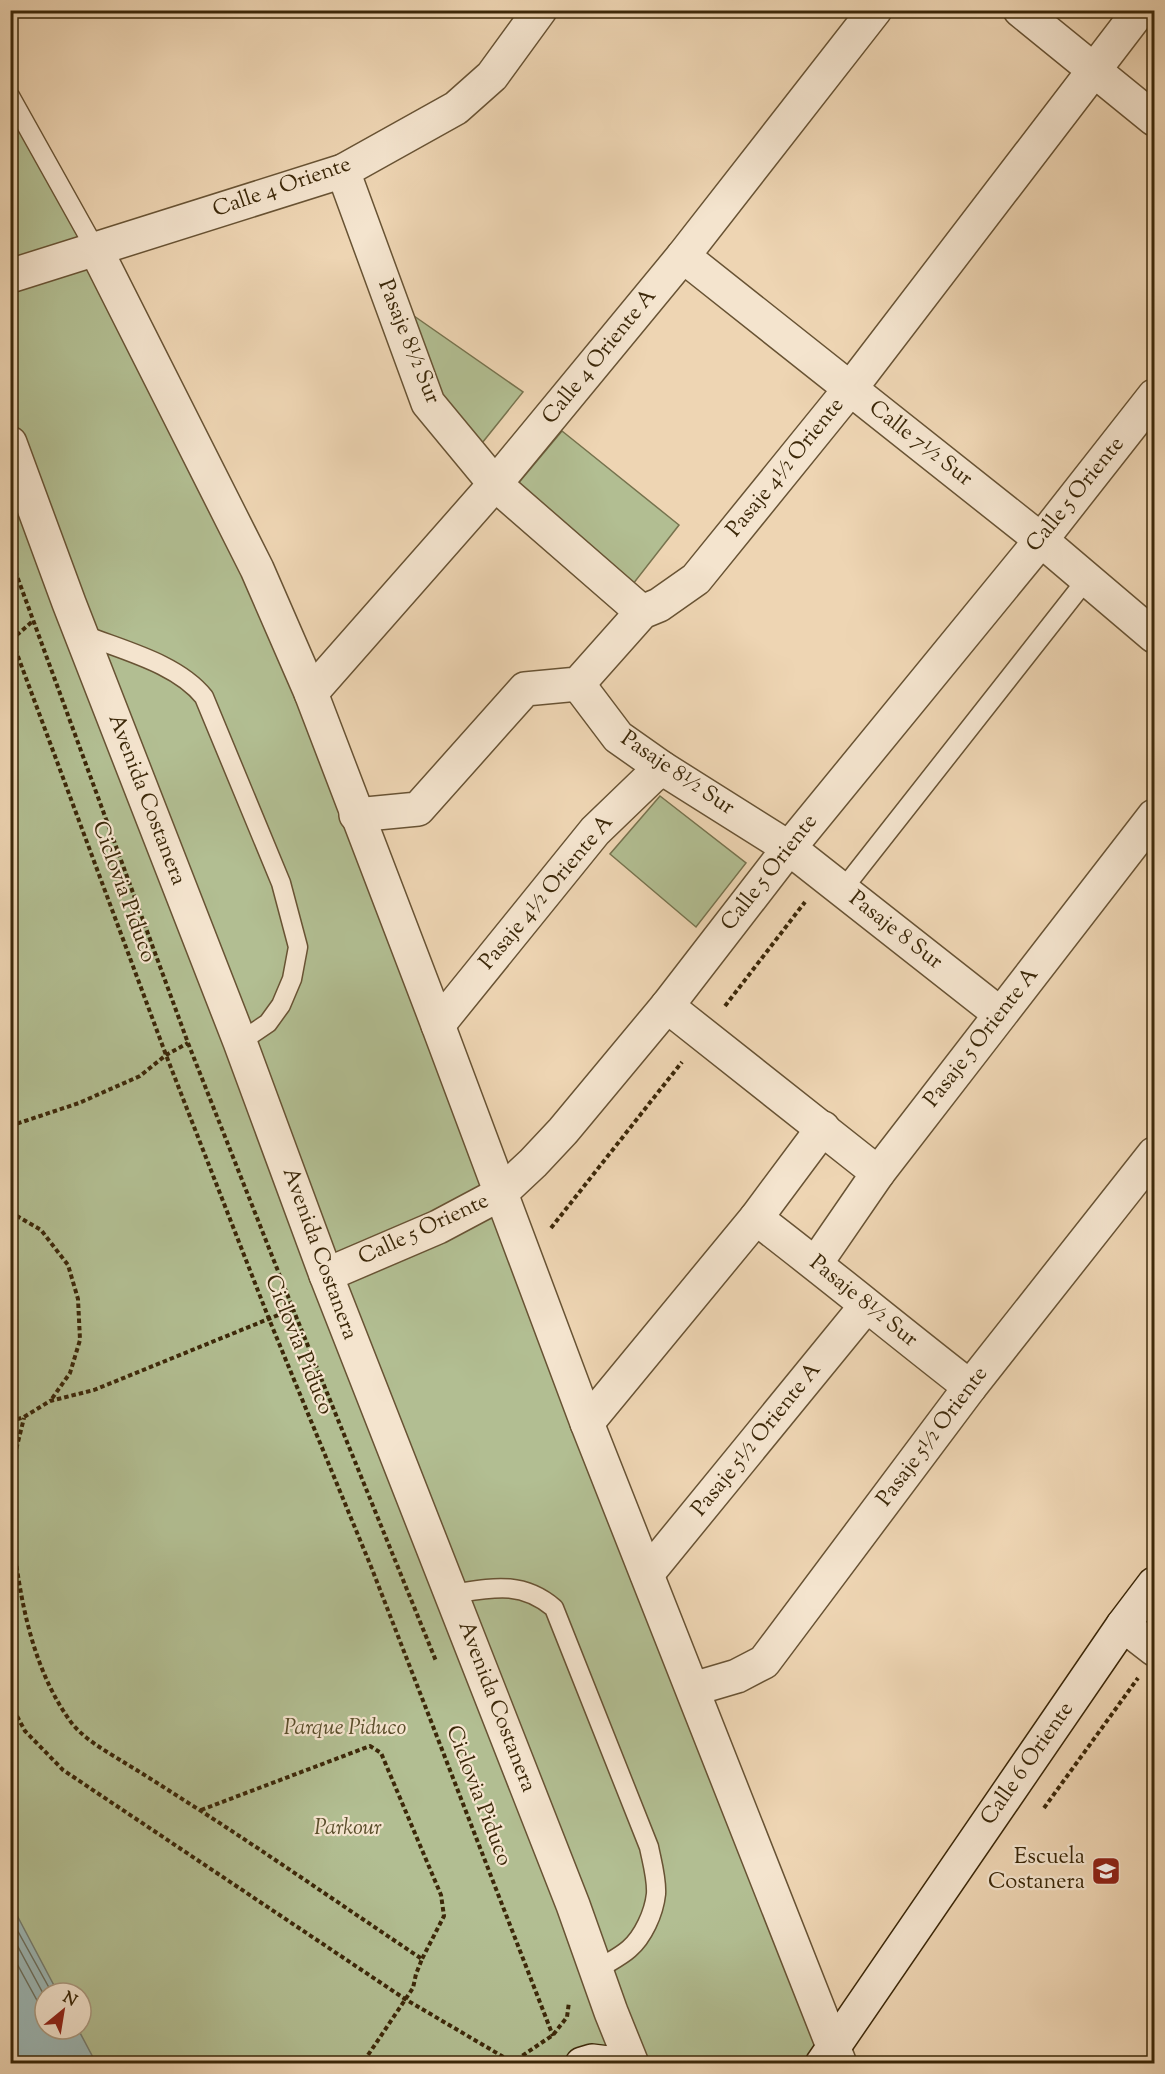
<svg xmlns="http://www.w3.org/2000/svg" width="1165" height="2074" viewBox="0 0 1165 2074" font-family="'Sorts Mill Goudy',serif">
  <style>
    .green { fill: #b2be92; stroke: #77734e; stroke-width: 1.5; fill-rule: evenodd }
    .water { fill: #9cb7b5; stroke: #767e70; stroke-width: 1.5 }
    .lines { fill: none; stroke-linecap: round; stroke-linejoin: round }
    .shore { stroke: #6c705f; stroke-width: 1.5 }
    .service-casing { stroke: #685334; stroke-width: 21 }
    .minor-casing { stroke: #685334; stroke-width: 36 }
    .tertiary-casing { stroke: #685334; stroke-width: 36 }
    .secondary-casing { stroke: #3c2809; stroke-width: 36 }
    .path { stroke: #3c2809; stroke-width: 4; stroke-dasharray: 4.5 3; stroke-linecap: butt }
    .service { stroke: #f4e4ce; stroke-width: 18 }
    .minor { stroke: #f4e4ce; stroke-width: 33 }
    .tertiary { stroke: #f4e4ce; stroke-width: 33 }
    .secondary { stroke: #f4e4ce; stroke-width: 33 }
    .labels { text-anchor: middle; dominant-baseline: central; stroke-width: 4.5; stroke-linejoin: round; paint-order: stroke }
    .street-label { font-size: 22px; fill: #3c2809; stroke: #f4e4ce }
    .park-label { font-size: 22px; font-style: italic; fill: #5a4e2b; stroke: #f4e4ce }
    .poi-label { font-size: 22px; fill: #3c2809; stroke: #f4e4ce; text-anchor: end }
  </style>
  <rect width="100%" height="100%" fill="#eed5b3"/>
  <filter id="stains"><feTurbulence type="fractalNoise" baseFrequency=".00333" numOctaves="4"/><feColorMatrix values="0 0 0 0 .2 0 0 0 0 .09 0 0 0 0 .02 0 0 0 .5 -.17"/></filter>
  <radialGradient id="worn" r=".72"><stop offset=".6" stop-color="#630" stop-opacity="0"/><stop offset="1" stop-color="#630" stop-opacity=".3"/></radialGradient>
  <g class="green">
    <path d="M 11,96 L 302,690 L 826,2045 L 815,2064 L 11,2063 ZM 45,1993 L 81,1993 L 81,2029 L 45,2029 Z"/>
    <polygon points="404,309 523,392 478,448 425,384"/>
    <polygon points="562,431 679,525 626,593 511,492"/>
    <polygon points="660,796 746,863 696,927 610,854"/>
  </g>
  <polygon class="water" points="11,1904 58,1993 45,1993 45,2029 78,2029 96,2063 11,2063"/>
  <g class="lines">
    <g class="shore">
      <polyline points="10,1917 52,1993"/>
      <polyline points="10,1932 45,1997"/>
      <polyline points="10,1951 39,2004 45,2011"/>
    </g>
    <g class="service-casing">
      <g id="service">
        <polyline points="10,96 96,250"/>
        <path d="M 82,634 C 121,650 177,663 204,697 L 281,883 L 298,947 L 292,979 L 281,1005 L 268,1023 L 240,1042"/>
        <polyline points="843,889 1086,580"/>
        <path d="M 452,1594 C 491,1588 521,1580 554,1608 L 649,1847 C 652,1862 657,1879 656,1894 C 654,1913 643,1937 629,1949 C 620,1957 607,1963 597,1970"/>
      </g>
    </g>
    <g class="minor-casing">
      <g id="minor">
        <polyline points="1020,10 1154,119"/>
        <polyline points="343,171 428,403 495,484 642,612"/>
        <polyline points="96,250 257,569 311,693 438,1025 587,1423 840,2064"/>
        <polyline points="683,256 1041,540 1154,636"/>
        <polyline points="10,276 343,171 456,108 492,76 540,10"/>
        <polyline points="10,443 69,603 240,1042 326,1275"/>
        <polyline points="578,684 618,737 662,768 789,848 1000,1014"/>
        <polyline points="311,693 495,484 683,256 875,10"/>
        <polyline points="356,815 418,809 525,689 578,684 642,612 659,605 696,579 850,389 1140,10"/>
        <polyline points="667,1006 878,1173"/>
        <polyline points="438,1025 595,831 650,778 662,768"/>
        <path d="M 756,1218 C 828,1273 898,1331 970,1387"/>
        <polyline points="816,1263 878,1173 1154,816"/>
        <polyline points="587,1423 756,1218 823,1128"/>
        <polyline points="647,1574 866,1306"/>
        <polyline points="1123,1625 1154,1649"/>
        <polyline points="693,1689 737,1676 764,1662 970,1387 1154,1154"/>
      </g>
    </g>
    <g class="tertiary-casing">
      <polyline id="tertiary" points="632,2064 611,2012 573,1905 326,1275 438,1227 500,1194 533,1163 563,1131 667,1006 789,848 1041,540 1154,396"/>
    </g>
    <g class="secondary-casing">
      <g id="secondary">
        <polyline points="582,2064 592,2061 617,2064"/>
        <polyline points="822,2064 1123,1625 1154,1584"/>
      </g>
    </g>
    <g class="path">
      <polyline points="10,557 188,1043 293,1309 436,1661"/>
      <polyline points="10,635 166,1055 269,1319 372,1569 553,2036"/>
      <polyline points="11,640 33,621"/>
      <polyline points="725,1006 805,902"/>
      <polyline points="10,1126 79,1103 140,1076 166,1055 188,1043"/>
      <polyline points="10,1212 41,1230 68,1265 78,1299 80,1340 70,1373 51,1400"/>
      <polyline points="551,1228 682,1062"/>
      <polyline points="10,1422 24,1417 50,1401 94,1390 293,1309"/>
      <polyline points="10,1478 11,1470 24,1418"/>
      <path d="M 10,1514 C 18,1584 27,1658 68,1718 C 81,1738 106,1751 125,1763 C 150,1778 174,1794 198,1809 C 274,1858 347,1909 422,1959 L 416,1974 L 413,1988 L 362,2064"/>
      <polyline points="10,1703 25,1731 63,1770 405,1999 512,2062"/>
      <polyline points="1044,1808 1138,1678"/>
      <polyline points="201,1810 370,1746 381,1753 441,1895 444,1916 422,1959"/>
      <polyline points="510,2064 553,2035 567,2017 569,2002"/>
    </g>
    <use href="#service" class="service"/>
    <use href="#minor" class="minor"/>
    <use href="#tertiary" class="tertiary"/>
    <use href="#secondary" class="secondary"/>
  </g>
  <defs>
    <g id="school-square" transform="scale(1.5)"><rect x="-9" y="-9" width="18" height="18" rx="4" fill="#8f2418" stroke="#f4e4ce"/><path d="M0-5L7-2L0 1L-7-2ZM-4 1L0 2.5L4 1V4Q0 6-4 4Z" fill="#fff"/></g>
  </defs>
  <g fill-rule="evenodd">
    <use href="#school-square" x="1106" y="1871"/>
  </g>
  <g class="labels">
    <g class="street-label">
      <text transform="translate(282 188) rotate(-19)">Calle 4 Oriente</text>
      <text transform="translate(408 342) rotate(68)">Pasaje 8½ Sur</text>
      <text transform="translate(600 357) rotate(-51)">Calle 4 Oriente A</text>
      <text transform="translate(920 444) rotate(38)">Calle 7½ Sur</text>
      <text transform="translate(786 468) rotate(-51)">Pasaje 4½ Oriente</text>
      <text transform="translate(1076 495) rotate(-51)">Calle 5 Oriente</text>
      <text transform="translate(677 774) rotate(34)">Pasaje 8½ Sur</text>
      <text transform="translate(146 800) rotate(69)">Avenida Costanera</text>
      <text transform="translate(770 873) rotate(-52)">Calle 5 Oriente</text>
      <text transform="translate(123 892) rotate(70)">Ciclovia Piduco</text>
      <text transform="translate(547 893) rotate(-50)">Pasaje 4½ Oriente A</text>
      <text transform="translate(895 931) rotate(38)">Pasaje 8 Sur</text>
      <text transform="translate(982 1038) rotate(-52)">Pasaje 5 Oriente A</text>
      <text transform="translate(424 1230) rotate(-25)">Calle 5 Oriente</text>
      <text transform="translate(319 1254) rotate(70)">Avenida Costanera</text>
      <text transform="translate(863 1302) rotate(39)">Pasaje 8½ Sur</text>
      <text transform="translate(298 1345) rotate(68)">Ciclovia Piduco</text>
      <text transform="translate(933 1437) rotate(-53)">Pasaje 5½ Oriente</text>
      <text transform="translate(757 1440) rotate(-51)">Pasaje 5½ Oriente A</text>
      <text transform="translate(496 1707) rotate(69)">Avenida Costanera</text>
      <text transform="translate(1028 1764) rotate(-55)">Calle 6 Oriente</text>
      <text transform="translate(478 1796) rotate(69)">Ciclovia Piduco</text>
    </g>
    <g class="park-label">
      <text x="345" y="1729">Parque Piduco</text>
      <text x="348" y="1829">Parkour</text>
    </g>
    <g class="poi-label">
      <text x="1085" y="1858">Escuela<tspan x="1085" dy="25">Costanera</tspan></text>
    </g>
  </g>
  <rect width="1165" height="2074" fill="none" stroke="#eed5b3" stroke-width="36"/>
  <rect x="12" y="12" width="1141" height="2050" fill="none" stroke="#3c2809" stroke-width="3"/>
  <rect x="18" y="18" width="1129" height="2038" fill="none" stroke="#3c2809" stroke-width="1.5"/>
  <g transform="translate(63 2011) rotate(30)"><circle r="28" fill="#f4e4ce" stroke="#aa997f" stroke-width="1.5"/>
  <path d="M0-4.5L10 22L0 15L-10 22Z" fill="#8f2418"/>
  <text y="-9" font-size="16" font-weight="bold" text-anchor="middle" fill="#3c2809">N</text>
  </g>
  <rect width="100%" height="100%" filter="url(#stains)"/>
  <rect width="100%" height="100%" fill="url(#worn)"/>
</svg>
